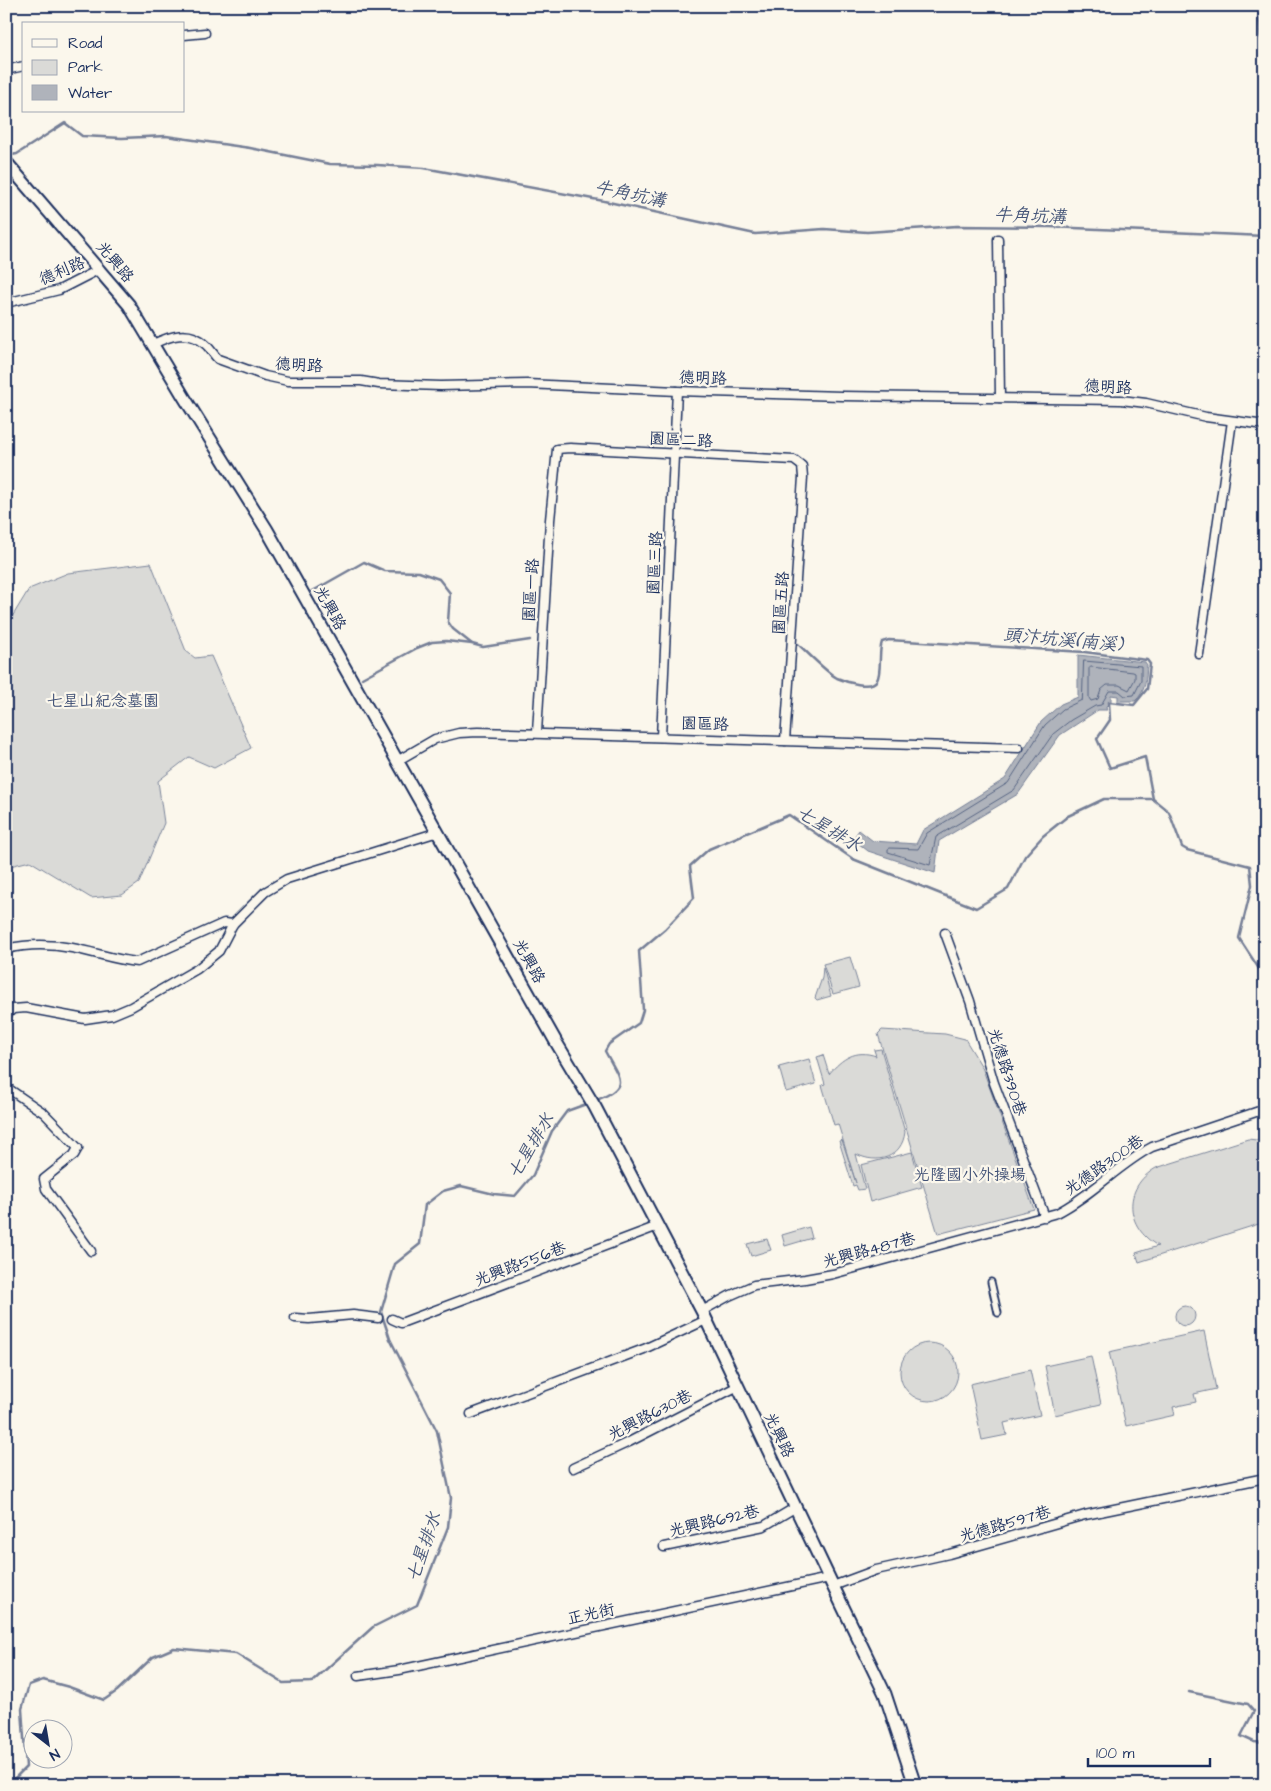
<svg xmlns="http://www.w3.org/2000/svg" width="1271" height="1791" viewBox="0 0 1271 1791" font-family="'Architects Daughter','LXGW WenKai TC',sans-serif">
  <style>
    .green { fill: #dadad7; stroke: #7a849a }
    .water { fill: #afb3bb; stroke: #747e96 }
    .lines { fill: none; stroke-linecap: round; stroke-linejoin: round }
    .shore { stroke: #566483; stroke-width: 1 }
    .stream { stroke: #747e96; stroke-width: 2.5 }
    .pedestrian-casing { stroke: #1b2f5e; stroke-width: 9 }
    .minor-casing { stroke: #1b2f5e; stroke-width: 11 }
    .secondary-casing { stroke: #1b2f5e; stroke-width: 15 }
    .pedestrian { stroke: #fbf7ec; stroke-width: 5.5 }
    .minor { stroke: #fbf7ec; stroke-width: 8 }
    .secondary { stroke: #fbf7ec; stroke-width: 11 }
    .labels { text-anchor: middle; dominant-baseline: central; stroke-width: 4.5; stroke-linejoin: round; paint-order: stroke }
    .street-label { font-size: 16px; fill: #1b2f5e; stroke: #fbf7ec }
    .park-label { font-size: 16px; fill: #415176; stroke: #fbf7ec }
    .water-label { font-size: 18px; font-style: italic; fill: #47577a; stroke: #fbf7ec }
  </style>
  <rect width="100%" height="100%" fill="#fbf7ec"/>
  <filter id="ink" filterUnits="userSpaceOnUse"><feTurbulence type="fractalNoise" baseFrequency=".02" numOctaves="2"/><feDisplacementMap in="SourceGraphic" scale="10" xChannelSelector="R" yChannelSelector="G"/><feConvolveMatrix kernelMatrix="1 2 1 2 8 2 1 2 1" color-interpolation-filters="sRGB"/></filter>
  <g filter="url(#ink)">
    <g class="green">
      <polygon points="151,563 186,651 195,658 211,656 251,748 214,768 189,757 158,781 164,823 139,883 122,895 91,898 30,861 6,867 6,620 12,617 29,589 68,573"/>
      <polygon points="850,957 859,987 833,994 823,964"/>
      <polygon points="823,967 831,996 817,1000 815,998 822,978"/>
      <polygon points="882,1030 945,1034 965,1039 982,1067 1034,1209 938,1234 878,1034"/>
      <path d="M 881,1049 L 905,1132 C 902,1158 877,1165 856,1154 L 865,1189 L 858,1190 L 856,1185 L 853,1186 L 839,1141 L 842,1140 L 856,1183 L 838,1124 L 834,1125 L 822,1085 L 825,1084 L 817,1057 L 823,1055 L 829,1074 C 842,1058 856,1049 876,1056 L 874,1050 Z"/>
      <polygon points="809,1059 816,1084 786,1092 779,1067"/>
      <path d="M 1248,1139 L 1265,1141 L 1265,1222 L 1139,1262 L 1136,1253 L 1158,1246 C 1125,1227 1122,1188 1156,1168 Z"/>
      <polygon points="912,1152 922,1187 870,1202 861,1165"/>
      <polygon points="809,1227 812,1238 785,1246 782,1235"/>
      <polygon points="767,1239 771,1250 751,1256 747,1244"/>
      <circle cx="1185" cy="1316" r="10"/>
      <polygon points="1204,1331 1216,1389 1194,1394 1196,1402 1173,1407 1175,1415 1126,1426 1109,1352"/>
      <circle cx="929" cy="1372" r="29"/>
      <polygon points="1091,1356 1101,1404 1055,1415 1045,1366"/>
      <polygon points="1030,1370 1040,1415 1004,1423 1007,1435 982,1440 970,1384"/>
    </g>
    <path class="water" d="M 1078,655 L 1145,662 L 1147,665 C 1146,678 1146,692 1135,701 L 1118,701 L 1118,696 L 1111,695 L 1111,702 L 1106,706 L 1107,710 L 1098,710 L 1060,735 L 1018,794 L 939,841 L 935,873 L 868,851 L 853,839 L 859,830 L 873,841 L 916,844 L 923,830 L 1005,779 L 1041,722 L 1061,704 L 1078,697 Z"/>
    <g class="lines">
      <g class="shore">
        <polygon points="1084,661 1141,666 1141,681 1134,695 1125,696 1119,691 1109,691 1101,705 1095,706 1071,720 1053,734 1014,790 936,837 930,865 888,852 888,849 890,848 918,849 927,833 1008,783 1045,725 1063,709 1082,700"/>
        <polygon points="1091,667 1133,672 1135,673 1135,679 1129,690 1119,685 1107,685 1101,690 1098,699 1091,701 1089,698 1089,669"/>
      </g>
      <g class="stream">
        <polyline points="6,156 17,154 65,123 82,136 122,138 166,136 250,148 330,164 377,165 424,168 604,201 755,234 824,229 867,232 957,226 1050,227 1265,236"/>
        <polyline points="311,592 364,562 385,571 419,572 439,579 450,593 448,622 453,629 472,644"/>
        <path d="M 798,644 C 808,653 826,672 837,678 C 846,682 871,690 877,680 C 882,672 878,653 882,642 L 889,640 L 1084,652 L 1147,660 L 1150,664 L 1147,689 L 1134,705 L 1109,702 L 1110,720 L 1097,739 L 1110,768 L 1145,757 L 1153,799"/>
        <polyline points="362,678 417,648 432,642 446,641 472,644 483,647 530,640"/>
        <path d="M 594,1101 C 632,1087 619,1078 605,1051 L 609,1044 L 639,1023 L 643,1010 L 639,951 L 665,929 L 694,898 L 690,866 L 709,849 L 789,815 L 853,859 L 976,908 L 1008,889 L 1025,856 L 1043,836 L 1068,816 L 1104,799 L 1153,799 L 1169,812 L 1182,847 L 1187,850 L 1250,866 L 1252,885 L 1239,938 L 1265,978"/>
        <polyline points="1189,1692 1248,1704 1254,1711 1241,1736 1254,1742 1265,1743"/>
        <polyline points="8,1785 26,1767 22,1709 29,1685 43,1680 69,1687 104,1700 117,1691 153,1657 174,1648 236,1654 283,1683 312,1682 373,1627 417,1605 448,1527 451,1498 437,1431 390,1339 381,1312 395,1264 420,1244 425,1205 443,1191 461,1186 494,1194 515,1196 533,1175 552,1131 567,1111 589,1103"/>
      </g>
      <g class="pedestrian-casing">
        <polyline id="pedestrian" points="991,1282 998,1313"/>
      </g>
      <g class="minor-casing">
        <g id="minor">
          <polyline points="1263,6 1265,36"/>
          <polyline points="184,35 205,33"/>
          <polyline points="6,70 24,66"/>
          <polyline points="998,239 1000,398"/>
          <polyline points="6,303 59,290 100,269"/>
          <path d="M 153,344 C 170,336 189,329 205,344 C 210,348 213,354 218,359 L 265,376 L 288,381 L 361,381 L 379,384 L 441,386 L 527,384 L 677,391 L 842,396 L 1121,400 L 1146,403 L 1206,417 L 1265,425"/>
          <polyline points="1199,654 1232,421"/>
          <polyline points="537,732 550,520 557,449 570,448 794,460 802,466 803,477 785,741"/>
          <polyline points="661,737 677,391"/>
          <polyline points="397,761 435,739 459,733 478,732 1019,748"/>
          <polyline points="945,933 970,1001 994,1083 1045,1217"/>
          <path d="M 6,949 C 27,944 51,944 72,948 C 94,952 115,960 137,962 L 224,923 L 233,924"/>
          <polyline points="6,1015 13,1009 26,1008 85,1019 112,1015 131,1007 197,969 219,951 233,924 265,892 287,879 438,832"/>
          <polyline points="6,1087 44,1113 78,1148 74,1155 44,1179 46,1189 91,1251"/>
          <path d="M 702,1311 L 729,1296 L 754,1285 L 805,1279 L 833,1274 L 1057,1213 C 1091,1196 1118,1165 1152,1147 L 1265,1109"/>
          <polyline points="295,1318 309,1319 353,1315 378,1318"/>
          <polyline points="392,1319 401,1323 658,1226"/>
          <polyline points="471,1414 644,1349 706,1320"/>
          <polyline points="573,1468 629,1442 738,1386"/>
          <polyline points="664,1547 764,1526 796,1507"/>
          <polyline points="833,1586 876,1570 949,1554 1085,1515 1265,1478"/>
          <polyline points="358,1676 399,1670 829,1578"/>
        </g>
      </g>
      <g class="secondary-casing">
        <polyline id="secondary" points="6,162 129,305 184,397 267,530 556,1042 595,1107 702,1311 831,1582 885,1694 915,1785"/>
      </g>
      <use href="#pedestrian" class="pedestrian"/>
      <use href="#minor" class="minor"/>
      <use href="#secondary" class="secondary"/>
    </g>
  </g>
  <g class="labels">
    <g class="street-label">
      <text transform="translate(115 262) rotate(50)">光興路</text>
      <text transform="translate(62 271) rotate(-23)">德利路</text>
      <text transform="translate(299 365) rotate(3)">德明路</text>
      <text transform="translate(703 378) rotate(2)">德明路</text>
      <text transform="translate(1108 387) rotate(3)">德明路</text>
      <text transform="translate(681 440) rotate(3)">園區二路</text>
      <text transform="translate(655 563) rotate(-87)">園區三路</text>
      <text transform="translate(531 590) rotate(-86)">園區一路</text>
      <text transform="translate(781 603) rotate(-86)">園區五路</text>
      <text transform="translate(330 608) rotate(61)">光興路</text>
      <text transform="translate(705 724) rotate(2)">園區路</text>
      <text transform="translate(529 961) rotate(61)">光興路</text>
      <text transform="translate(1007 1072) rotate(72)">光德路390巷</text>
      <text transform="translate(1104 1165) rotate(-35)">光德路300巷</text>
      <text transform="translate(869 1250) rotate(-15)">光興路487巷</text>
      <text transform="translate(520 1264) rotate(-21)">光興路556巷</text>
      <text transform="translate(650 1415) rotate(-27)">光興路630巷</text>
      <text transform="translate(779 1435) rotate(64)">光興路</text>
      <text transform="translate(714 1521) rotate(-13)">光興路692巷</text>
      <text transform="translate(1005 1524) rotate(-16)">光德路597巷</text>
      <text transform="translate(591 1614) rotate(-12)">正光街</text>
    </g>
    <g class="park-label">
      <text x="103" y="701">七星山紀念墓園</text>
      <text x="970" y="1175">光隆國小外操場</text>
    </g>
    <g class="water-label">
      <text transform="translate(630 194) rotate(12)">牛角坑溝</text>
      <text transform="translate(1030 216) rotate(2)">牛角坑溝</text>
      <text transform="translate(1063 640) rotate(5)">頭汴坑溪(南溪)</text>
      <text transform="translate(829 829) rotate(31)">七星排水</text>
      <text transform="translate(531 1146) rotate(-59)">七星排水</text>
      <text transform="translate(424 1547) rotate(-71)">七星排水</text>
    </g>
  </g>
  <rect width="1271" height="1791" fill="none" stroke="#fbf7ec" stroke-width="25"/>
  <rect x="12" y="12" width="1246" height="1766" fill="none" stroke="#1b2f5e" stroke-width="2" filter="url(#ink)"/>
  <rect x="22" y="22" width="162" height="90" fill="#fbf7ec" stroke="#a1a7b3"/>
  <rect x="32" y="39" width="25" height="8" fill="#fbf7ec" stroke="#a1a7b3"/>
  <text x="68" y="48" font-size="15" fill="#1b2f5e">Road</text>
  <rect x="32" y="60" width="25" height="15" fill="#dadad7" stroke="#a1a7b3"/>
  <text x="68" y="72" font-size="15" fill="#1b2f5e">Park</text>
  <rect x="32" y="85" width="25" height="15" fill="#afb3bb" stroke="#a1a7b3"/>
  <text x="68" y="98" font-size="15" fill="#1b2f5e">Water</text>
  <g transform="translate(48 1744) rotate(149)"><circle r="24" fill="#fbf7ec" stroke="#a1a7b3"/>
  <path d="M0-4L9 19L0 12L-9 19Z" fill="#1b2f5e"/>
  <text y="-8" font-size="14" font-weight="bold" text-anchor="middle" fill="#1b2f5e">N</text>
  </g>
  <path d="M1088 1758v8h122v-8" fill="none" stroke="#1b2f5e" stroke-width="2.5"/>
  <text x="1096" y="1758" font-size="15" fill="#1b2f5e" stroke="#fbf7ec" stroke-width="4" paint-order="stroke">100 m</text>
</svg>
